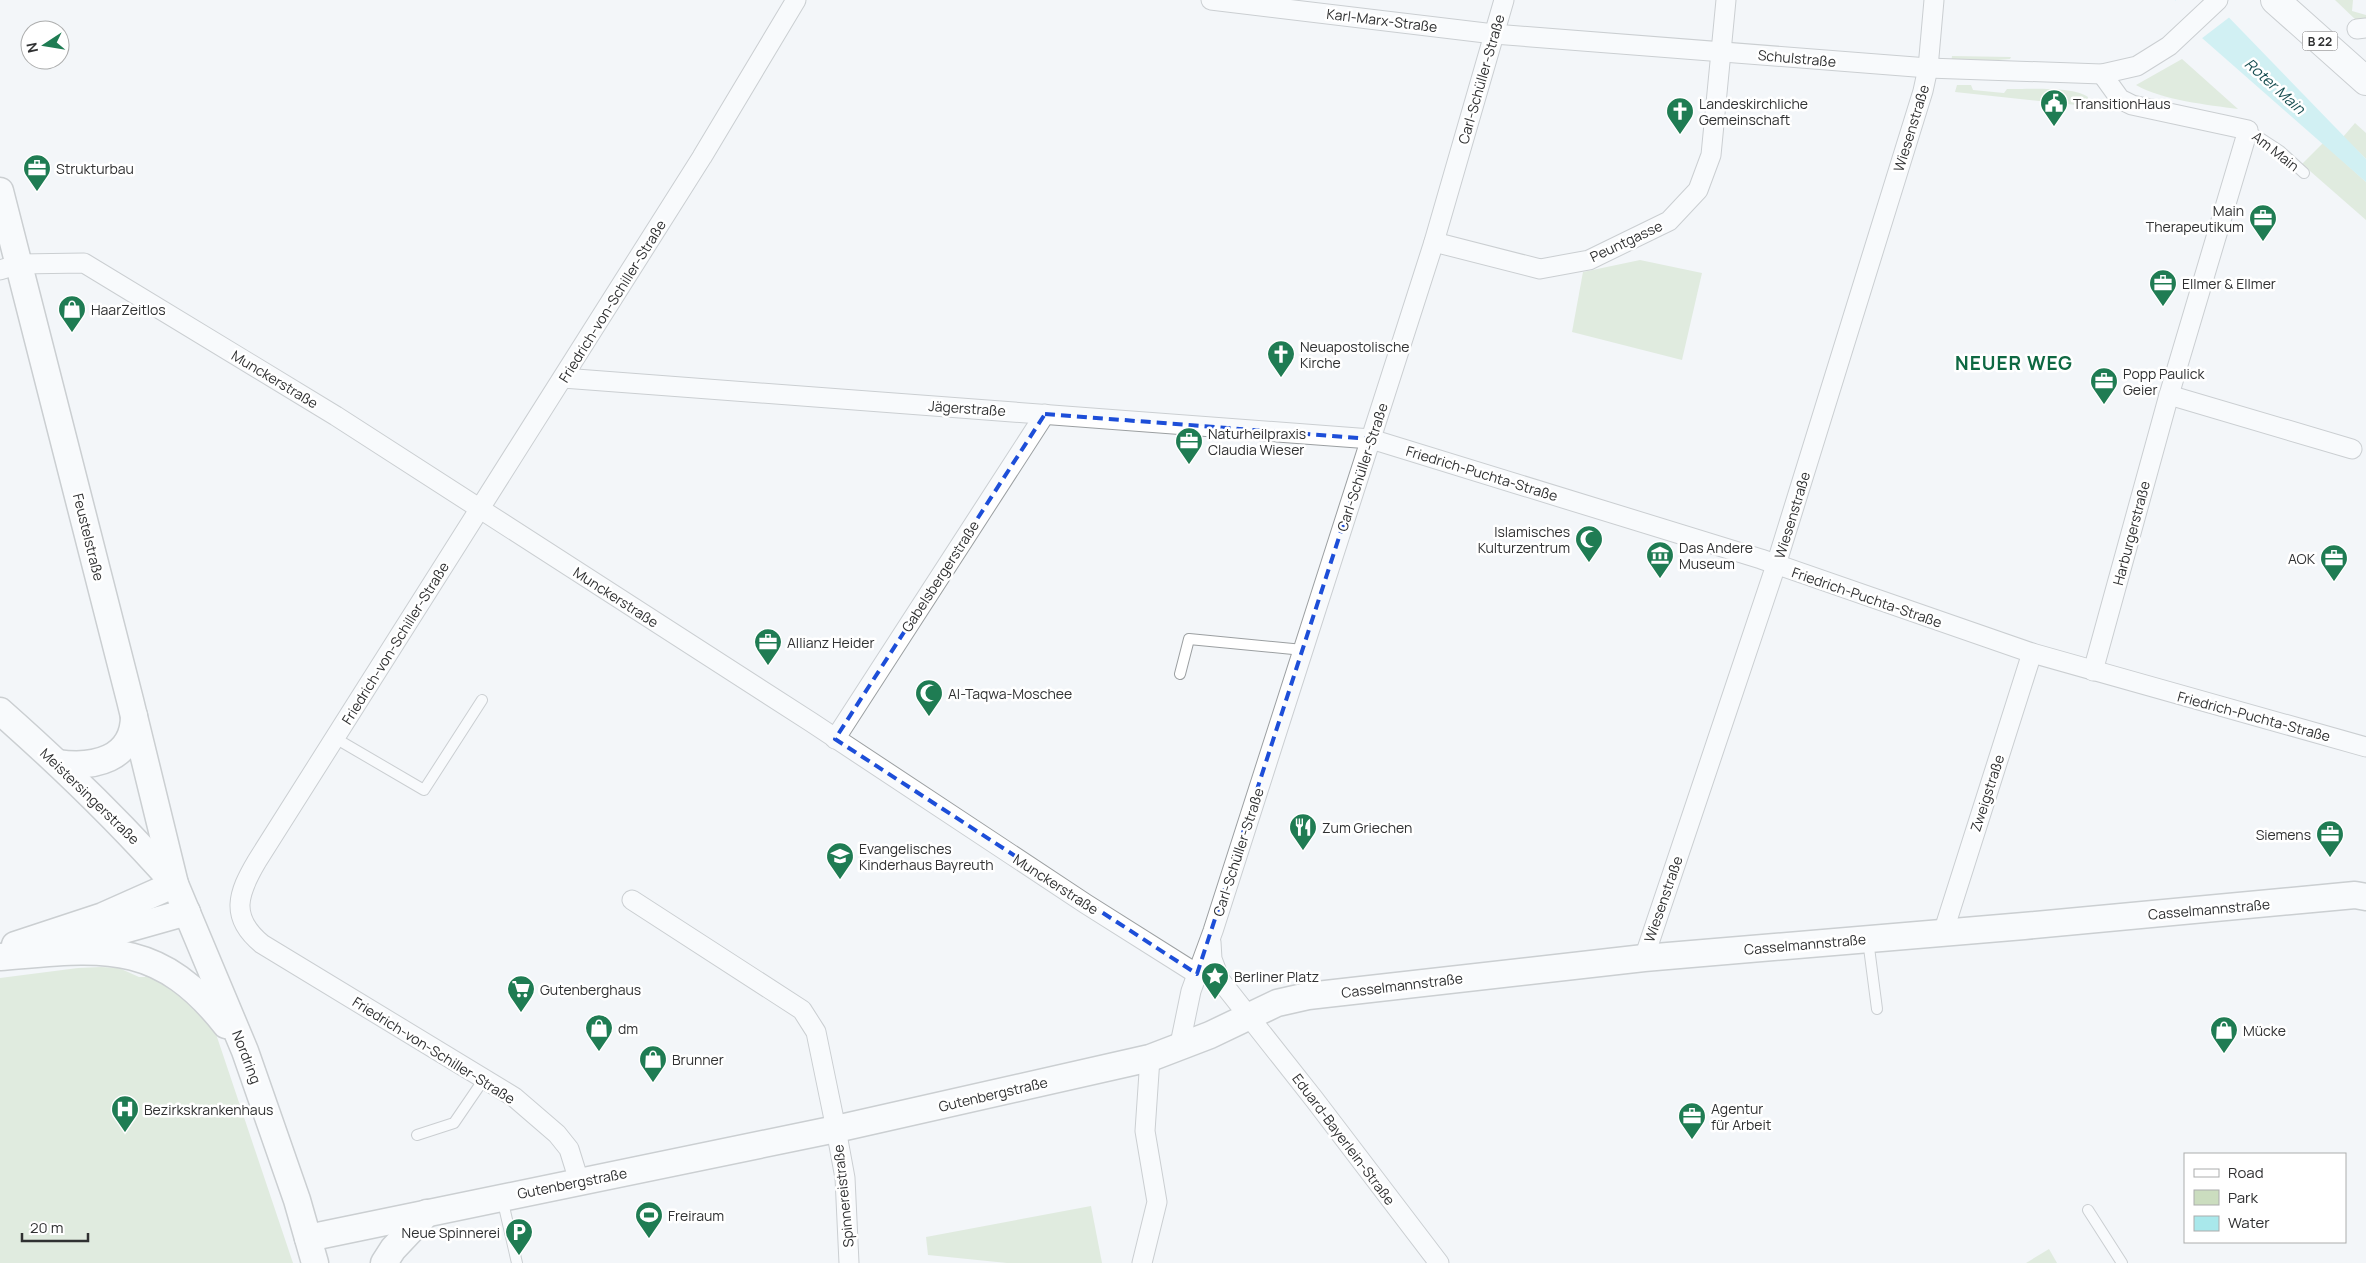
<svg xmlns="http://www.w3.org/2000/svg" width="2366" height="1263" viewBox="0 0 2366 1263" font-family="Manrope,sans-serif">
  <style>
    .green { fill: #cbddbf }
    .water { fill: #a9e8eb }
    .pier { fill: #f3f6f9 }
    .lines { fill: none; stroke-linecap: round; stroke-linejoin: round }
    .lane-casing { stroke: #9b9fa1; stroke-width: 12 }
    .street-casing { stroke: #9b9fa1; stroke-width: 21 }
    .secondary-casing { stroke: #9b9fa1; stroke-width: 29 }
    .primary-casing { stroke: #9b9fa1; stroke-width: 30 }
    .lane { stroke: #fff; stroke-width: 10 }
    .street { stroke: #fff; stroke-width: 19 }
    .secondary { stroke: #fff; stroke-width: 26 }
    .primary { stroke: #fff; stroke-width: 28 }
    .marked { fill: none; stroke: #1d4ed8; stroke-width: 4; stroke-dasharray: 10 6; stroke-linejoin: round }
    .labels { text-anchor: middle; dominant-baseline: central; stroke-width: 5; stroke-linejoin: round; paint-order: stroke }
    .shield { fill: #fff; stroke: #6e6f70; stroke-width: 1 }
    .shield-label { font-size: 12px; font-weight: bold; fill: #303132 }
    .street-label { font-size: 14px; fill: #303132; stroke: #fff }
    .poi-label { font-size: 14px; fill: #303132; stroke: #fff; text-anchor: start }
    .water-label { font-size: 15px; font-style: italic; fill: #174e51; stroke: #fff }
    .district-label { font-size: 19px; font-weight: bold; letter-spacing: 1px; fill: #0e6842; stroke: #fff }
  </style>
  <rect width="100%" height="100%" fill="#f3f6f9"/>
  <g class="green">
    <polygon points="2335,0 2353,0 2352,11 2366,15 2366,21 2357,21"/>
    <polygon points="1952,56 2011,57 2010,59 1951,64"/>
    <path d="M 2182,59 L 2238,109 C 2208,105 2162,100 2136,85 Z"/>
    <path d="M 1957,85 L 1971,85 L 1973,90 L 2004,93 L 2007,89 C 2026,89 2074,86 2088,97 L 2086,106 L 1955,92 Z"/>
    <polygon points="2355,123 2366,133 2366,159 2343,137"/>
    <polygon points="2323,143 2366,182 2366,220 2302,164"/>
    <polygon points="1640,260 1702,273 1682,360 1572,332 1583,272"/>
    <polygon points="101,967 119,968 139,977 145,977 149,970 158,974 214,1028 293,1263 0,1263 0,978 78,968"/>
    <polygon points="1091,1206 1102,1263 1007,1263 928,1255 926,1237"/>
    <polygon points="2049,1249 2057,1263 2026,1263"/>
  </g>
  <polygon class="water" points="2175,0 2212,0 2366,159 2366,182 2202,38"/>
  <polygon class="pier" points="2176,0 2216,0 2231,16 2201,39 2174,2"/>
  <g class="lines">
    <g class="lane-casing">
      <g id="lane">
        <polyline points="2248,130 2280,151 2304,173"/>
        <polyline points="1180,674 1189,639 1303,650"/>
        <polyline points="335,738 424,790 482,700"/>
        <polyline points="1868,940 1877,1009"/>
        <polyline points="417,1135 454,1123 484,1079"/>
        <polyline points="502,1198 517,1263"/>
        <polyline points="2088,1210 2122,1263"/>
      </g>
    </g>
    <g class="street-casing">
      <g id="street">
        <polyline points="1211,0 1494,34 1928,68 2102,74 2137,66 2169,46 2218,0"/>
        <polyline points="2357,29 2366,28"/>
        <polyline points="1434,242 1540,269 1589,260 1669,221 1698,190 1711,155 1726,0"/>
        <polyline points="0,270 20,264 84,263 336,416 811,722 1086,904 1197,974"/>
        <polyline points="563,378 1371,439 1761,559 2032,653 2366,747"/>
        <polyline points="2169,395 2352,449"/>
        <polyline points="2093,671 2169,395 2248,130 2132,105 2120,99 2102,74"/>
        <polyline points="835,739 1045,414"/>
        <polyline points="632,900 802,1010 816,1032 836,1129 845,1178 849,1263"/>
        <polyline points="1943,933 2032,653"/>
        <polyline points="1211,942 1212,959 1220,980 1314,1099 1439,1263"/>
        <polyline points="1644,958 1776,565 1923,91 1928,68 1934,0"/>
        <polyline points="1179,1049 1191,991 1213,931 1434,242 1504,0"/>
        <path d="M 579,1181 L 569,1149 L 557,1134 L 514,1097 L 262,944 C 229,917 238,893 257,861 L 702,157 L 796,0"/>
        <polyline points="1142,1263 1157,1202 1145,1131 1150,1058"/>
      </g>
    </g>
    <g class="secondary-casing">
      <g id="secondary">
        <polyline points="0,191 130,700 175,884 245,1051 297,1200 315,1263"/>
        <path d="M 0,711 C 61,765 119,821 173,882"/>
        <path d="M 58,763 C 93,768 134,760 134,716"/>
        <polyline points="77,943 187,912"/>
        <polyline points="15,945 103,916 175,884"/>
        <path d="M 0,957 C 100,949 157,937 226,1025"/>
        <polyline points="308,1238 836,1129 1150,1058 1210,1035 1277,1003 1308,996 1644,958 2024,926 2355,895 2366,897"/>
        <polyline points="384,1263 393,1249 427,1213"/>
      </g>
    </g>
    <g class="primary-casing">
      <polyline id="primary" points="2275,0 2366,81"/>
    </g>
    <use href="#lane" class="lane"/>
    <use href="#street" class="street"/>
    <use href="#secondary" class="secondary"/>
    <use href="#primary" class="primary"/>
  </g>
  <path d="M0 0H2366V1263H0ZM 1045,414 L 1371,439 L 1197,974 L 835,739 Z" fill="#f3f6f9" fill-opacity=".55" fill-rule="evenodd"/>
  <path class="marked" d="M 1045,414 L 1371,439 L 1197,974 L 835,739 Z"/>
  <defs>
    <g id="civic-pin" transform="scale(1.4375)"><path d="M0 17L-7.5 6A9.5 9.5 0 1 1 7.5 6Z" fill="#1f7c53" stroke="#fff"/><path d="M-.6-6.5H3V-4.5H.6V-3L4-1V1h2V6H-6V1h2V-1L-.6-3ZM-1.2 2.5V6h2.4V2.5Z" fill="#fff"/></g>
    <g id="church-pin" transform="scale(1.4375)"><path d="M0 17L-7.5 6A9.5 9.5 0 1 1 7.5 6Z" fill="#1f7c53" stroke="#fff"/><path d="M-1.2-6h2.4v3.5h3.3v2.4h-3.3V6h-2.4V-.1h-3.3v-2.4h3.3Z" fill="#fff"/></g>
    <g id="office-pin" transform="scale(1.4375)"><path d="M0 17L-7.5 6A9.5 9.5 0 1 1 7.5 6Z" fill="#1f7c53" stroke="#fff"/><path d="M-6-3h4V-5.5h4V-3h4V5H-6ZM-1-4.5V-3h2v-1.5ZM-6 0V1H6V0Z" fill="#fff"/></g>
    <g id="shop-pin" transform="scale(1.4375)"><path d="M0 17L-7.5 6A9.5 9.5 0 1 1 7.5 6Z" fill="#1f7c53" stroke="#fff"/><path d="M-5-2.5h2.3a2.7 3.5 0 0 1 5.4 0H5L5.5 6h-11ZM-1.5-2.5h3a1.5 2.3 0 0 0-3 0Z" fill="#fff"/></g>
    <g id="mosque-pin" transform="scale(1.4375)"><path d="M0 17L-7.5 6A9.5 9.5 0 1 1 7.5 6Z" fill="#1f7c53" stroke="#fff"/><path d="M3.5-4.9A6 6 0 1 0 3.5 4.9A5 5 0 1 1 3.5-4.9Z" fill="#fff"/></g>
    <g id="museum-pin" transform="scale(1.4375)"><path d="M0 17L-7.5 6A9.5 9.5 0 1 1 7.5 6Z" fill="#1f7c53" stroke="#fff"/><path d="M0-6L6-3V-2H-6V-3ZM-5-1h2V3h-2ZM-1-1h2V3h-2ZM3-1h2V3H3ZM-6 4H6V6H-6Z" fill="#fff"/></g>
    <g id="restaurant-pin" transform="scale(1.4375)"><path d="M0 17L-7.5 6A9.5 9.5 0 1 1 7.5 6Z" fill="#1f7c53" stroke="#fff"/><path d="M-5-6h1v4h1v-4h1v4h1v-4h1v5L-1.5 .5V6h-2V.5L-5-1ZM5-6V6H3V1.5H1.5Q1.5-4 5-6Z" fill="#fff"/></g>
    <g id="school-pin" transform="scale(1.4375)"><path d="M0 17L-7.5 6A9.5 9.5 0 1 1 7.5 6Z" fill="#1f7c53" stroke="#fff"/><path d="M0-5L7-2L0 1L-7-2ZM-4 1L0 2.5L4 1V4Q0 6-4 4Z" fill="#fff"/></g>
    <g id="sight-pin" transform="scale(1.4375)"><path d="M0 17L-7.5 6A9.5 9.5 0 1 1 7.5 6Z" fill="#1f7c53" stroke="#fff"/><path d="M0-6L1.8-2.2L6-1.7L2.9 1.2L3.7 5.4L0 3.3L-3.7 5.4L-2.9 1.2L-6-1.7L-1.8-2.2Z" fill="#fff"/></g>
    <g id="supermarket-pin" transform="scale(1.4375)"><path d="M0 17L-7.5 6A9.5 9.5 0 1 1 7.5 6Z" fill="#1f7c53" stroke="#fff"/><path d="M-6-5.5h2.5l.6 2H6L4.5 2H-2.5L-4.4-4H-6ZM-1.5 3.2a1.3 1.3 0 1 0 .1 0ZM3 3.2a1.3 1.3 0 1 0 .1 0Z" fill="#fff"/></g>
    <g id="hospital-pin" transform="scale(1.4375)"><path d="M0 17L-7.5 6A9.5 9.5 0 1 1 7.5 6Z" fill="#1f7c53" stroke="#fff"/><path d="M-5-5h3v3.5h4V-5h3V5h-3V1.5h-4V5h-3Z" fill="#fff"/></g>
    <g id="stadium-pin" transform="scale(1.4375)"><path d="M0 17L-7.5 6A9.5 9.5 0 1 1 7.5 6Z" fill="#1f7c53" stroke="#fff"/><path d="M0-5a6.5 5 0 1 0 0 10a6.5 5 0 1 0 0-10ZM-3.5-1.8h7v3.6h-7Z" fill="#fff"/></g>
    <g id="parking-pin" transform="scale(1.4375)"><path d="M0 17L-7.5 6A9.5 9.5 0 1 1 7.5 6Z" fill="#1f7c53" stroke="#fff"/><path d="M-3.5-5.5H1a3.5 3.5 0 0 1 0 7H-1V5.5H-3.5ZM-1-3.4V-.6H.8a1.4 1.4 0 0 0 0-2.8Z" fill="#fff"/></g>
  </defs>
  <g fill-rule="evenodd">
    <use href="#civic-pin" x="2054" y="103"/>
    <use href="#church-pin" x="1680" y="111"/>
    <use href="#office-pin" x="37" y="168"/>
    <use href="#office-pin" x="2263" y="218"/>
    <use href="#office-pin" x="2163" y="283"/>
    <use href="#shop-pin" x="72" y="309"/>
    <use href="#church-pin" x="1281" y="354"/>
    <use href="#office-pin" x="2104" y="381"/>
    <use href="#office-pin" x="1189" y="441"/>
    <use href="#mosque-pin" x="1589" y="539"/>
    <use href="#museum-pin" x="1660" y="555"/>
    <use href="#office-pin" x="2334" y="558"/>
    <use href="#office-pin" x="768" y="642"/>
    <use href="#mosque-pin" x="929" y="693"/>
    <use href="#restaurant-pin" x="1303" y="827"/>
    <use href="#office-pin" x="2330" y="834"/>
    <use href="#school-pin" x="840" y="856"/>
    <use href="#sight-pin" x="1215" y="976"/>
    <use href="#supermarket-pin" x="521" y="989"/>
    <use href="#shop-pin" x="599" y="1028"/>
    <use href="#shop-pin" x="2224" y="1030"/>
    <use href="#shop-pin" x="653" y="1059"/>
    <use href="#hospital-pin" x="125" y="1109"/>
    <use href="#office-pin" x="1692" y="1116"/>
    <use href="#stadium-pin" x="649" y="1215"/>
    <use href="#parking-pin" x="519" y="1232"/>
  </g>
  <g class="labels">
    <rect class="shield" x="2302.5" y="31.5" width="35" height="19" rx="4"/>
    <g class="shield-label">
      <text x="2320" y="41">B 22</text>
    </g>
    <g class="street-label">
      <text transform="translate(1382 20) rotate(7)">Karl-Marx-Straße</text>
      <text transform="translate(1797 58) rotate(5)">Schulstraße</text>
      <text transform="translate(1481 79) rotate(-74)">Carl-Schüller-Straße</text>
      <text transform="translate(1911 128) rotate(-73)">Wiesenstraße</text>
      <text transform="translate(2276 151) rotate(38)">Am Main</text>
      <text transform="translate(1626 241) rotate(-25)">Peuntgasse</text>
      <text transform="translate(612 301) rotate(-58)">Friedrich-von-Schiller-Straße</text>
      <text transform="translate(275 379) rotate(31)">Munckerstraße</text>
      <text transform="translate(967 408) rotate(4)">Jägerstraße</text>
      <text transform="translate(1362 467) rotate(-72)">Carl-Schüller-Straße</text>
      <text transform="translate(1482 473) rotate(17)">Friedrich-Puchta-Straße</text>
      <text transform="translate(1792 515) rotate(-73)">Wiesenstraße</text>
      <text transform="translate(2131 533) rotate(-75)">Harburgerstraße</text>
      <text transform="translate(89 537) rotate(76)">Feustelstraße</text>
      <text transform="translate(940 576) rotate(-57)">Gabelsbergerstraße</text>
      <text transform="translate(616 597) rotate(33)">Munckerstraße</text>
      <text transform="translate(1867 597) rotate(19)">Friedrich-Puchta-Straße</text>
      <text transform="translate(395 643) rotate(-58)">Friedrich-von-Schiller-Straße</text>
      <text transform="translate(2254 716) rotate(15)">Friedrich-Puchta-Straße</text>
      <text transform="translate(1987 793) rotate(-72)">Zweigstraße</text>
      <text transform="translate(90 796) rotate(44)">Meistersingerstraße</text>
      <text transform="translate(1238 852) rotate(-72)">Carl-Schüller-Straße</text>
      <text transform="translate(1056 884) rotate(33)">Munckerstraße</text>
      <text transform="translate(1663 899) rotate(-71)">Wiesenstraße</text>
      <text transform="translate(2209 909) rotate(-5)">Casselmannstraße</text>
      <text transform="translate(1805 944) rotate(-5)">Casselmannstraße</text>
      <text transform="translate(1402 985) rotate(-7)">Casselmannstraße</text>
      <text transform="translate(434 1050) rotate(32)">Friedrich-von-Schiller-Straße</text>
      <text transform="translate(247 1057) rotate(69)">Nordring</text>
      <text transform="translate(993 1094) rotate(-13)">Gutenbergstraße</text>
      <text transform="translate(1344 1139) rotate(53)">Eduard-Bayerlein-Straße</text>
      <text transform="translate(572 1183) rotate(-11)">Gutenbergstraße</text>
      <text transform="translate(843 1196) rotate(-96)">Spinnereistraße</text>
    </g>
    <g class="poi-label">
      <text x="1699" y="103">Landeskirchliche<tspan x="1699" dy="16">Gemeinschaft</tspan></text>
      <text x="2073" y="103">TransitionHaus</text>
      <text x="56" y="168">Strukturbau</text>
      <text x="2244" y="210" text-anchor="end">Main<tspan x="2244" dy="16">Therapeutikum</tspan></text>
      <text x="2182" y="283">Ellmer &amp; Ellmer</text>
      <text x="91" y="309">HaarZeitlos</text>
      <text x="1300" y="346">Neuapostolische<tspan x="1300" dy="16">Kirche</tspan></text>
      <text x="2123" y="373">Popp Paulick<tspan x="2123" dy="16">Geier</tspan></text>
      <text x="1208" y="433">Naturheilpraxis<tspan x="1208" dy="16">Claudia Wieser</tspan></text>
      <text x="1570" y="531" text-anchor="end">Islamisches<tspan x="1570" dy="16">Kulturzentrum</tspan></text>
      <text x="1679" y="547">Das Andere<tspan x="1679" dy="16">Museum</tspan></text>
      <text x="2315" y="558" text-anchor="end">AOK</text>
      <text x="787" y="642">Allianz Heider</text>
      <text x="948" y="693">Al-Taqwa-Moschee</text>
      <text x="1322" y="827">Zum Griechen</text>
      <text x="2311" y="834" text-anchor="end">Siemens</text>
      <text x="859" y="848">Evangelisches<tspan x="859" dy="16">Kinderhaus Bayreuth</tspan></text>
      <text x="1234" y="976">Berliner Platz</text>
      <text x="540" y="989">Gutenberghaus</text>
      <text x="618" y="1028">dm</text>
      <text x="2243" y="1030">Mücke</text>
      <text x="672" y="1059">Brunner</text>
      <text x="1711" y="1108">Agentur<tspan x="1711" dy="16">für Arbeit</tspan></text>
      <text x="144" y="1109">Bezirkskrankenhaus</text>
      <text x="668" y="1215">Freiraum</text>
      <text x="500" y="1232" text-anchor="end">Neue Spinnerei</text>
    </g>
    <g class="water-label">
      <text transform="translate(2275 86) rotate(42)">Roter Main</text>
    </g>
    <g class="district-label">
      <text x="2014" y="363">NEUER WEG</text>
    </g>
  </g>
  <rect x="2184" y="1153" width="162" height="90" fill="#ffffff" stroke="#acadad"/>
  <rect x="2194" y="1169" width="25" height="8" fill="#ffffff" stroke="#acadad"/>
  <text x="2228" y="1178" font-size="15" fill="#303132">Road</text>
  <rect x="2194" y="1190" width="25" height="15" fill="#cbddbf" stroke="#acadad"/>
  <text x="2228" y="1203" font-size="15" fill="#303132">Park</text>
  <rect x="2194" y="1216" width="25" height="15" fill="#a9e8eb" stroke="#acadad"/>
  <text x="2228" y="1228" font-size="15" fill="#303132">Water</text>
  <g transform="translate(45 45) rotate(258)"><circle r="24" fill="#ffffff" stroke="#acadad"/>
  <path d="M0-4L9 19L0 12L-9 19Z" fill="#1f7c53"/>
  <text y="-8" font-size="14" font-weight="bold" text-anchor="middle" fill="#303132">N</text>
  </g>
  <path d="M22 1233v8h66v-8" fill="none" stroke="#303132" stroke-width="2.5"/>
  <text x="30" y="1233" font-size="15" fill="#303132" stroke="#ffffff" stroke-width="4" paint-order="stroke">20 m</text>
</svg>
